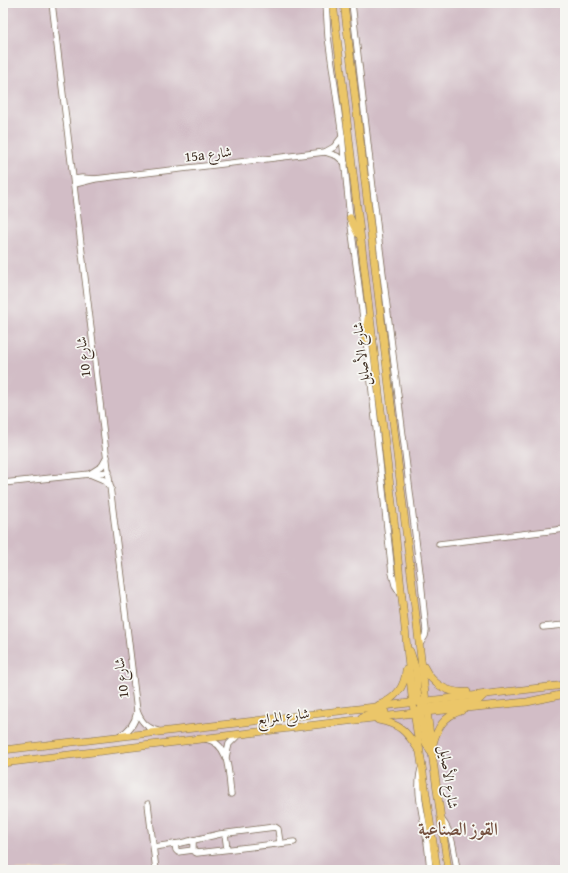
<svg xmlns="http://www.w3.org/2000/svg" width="568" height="873" viewBox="0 0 568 873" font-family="'Gentium Book Plus',Amiri,serif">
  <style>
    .industrial { fill: #d2bdc6 }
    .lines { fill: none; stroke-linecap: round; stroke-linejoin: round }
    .minor-casing { stroke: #7a6854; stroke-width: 7 }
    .major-casing { stroke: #7a6854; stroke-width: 8 }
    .minor { stroke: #fff; stroke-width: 5.5 }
    .major { stroke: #ebc669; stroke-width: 7 }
    .labels { text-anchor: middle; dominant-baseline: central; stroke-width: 3.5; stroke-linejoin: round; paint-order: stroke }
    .street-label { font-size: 14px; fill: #3b2a1e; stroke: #f6f6f2 }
    .district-label { font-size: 18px; font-weight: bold; fill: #74503f; stroke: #f6f6f2 }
  </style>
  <rect width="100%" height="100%" fill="#f6f6f2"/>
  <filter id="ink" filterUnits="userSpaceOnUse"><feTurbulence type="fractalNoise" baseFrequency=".025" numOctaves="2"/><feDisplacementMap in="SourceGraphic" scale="8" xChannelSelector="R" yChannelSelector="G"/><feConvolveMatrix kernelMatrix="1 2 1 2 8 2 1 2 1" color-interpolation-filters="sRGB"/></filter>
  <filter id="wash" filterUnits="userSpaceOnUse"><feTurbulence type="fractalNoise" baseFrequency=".012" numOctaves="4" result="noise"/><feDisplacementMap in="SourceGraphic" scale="16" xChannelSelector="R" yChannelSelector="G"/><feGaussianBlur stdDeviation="0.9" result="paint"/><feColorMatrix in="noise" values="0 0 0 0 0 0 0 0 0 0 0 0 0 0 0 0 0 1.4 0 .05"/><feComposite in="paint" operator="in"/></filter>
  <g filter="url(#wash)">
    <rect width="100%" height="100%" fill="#f0dbb9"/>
    <rect class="industrial" x="3" y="3" width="562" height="867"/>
  </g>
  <g filter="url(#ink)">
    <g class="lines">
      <g class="minor-casing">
        <g id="minor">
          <path d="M 52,3 L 137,711 C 141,722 147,728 158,731"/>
          <polyline points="326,3 328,37 342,136 350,218 369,364 392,573 395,585 402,596"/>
          <polyline points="352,3 379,242 421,581 426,631 425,636 420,644"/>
          <polyline points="325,152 337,156 345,163"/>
          <polyline points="74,179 82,178 94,179"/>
          <polyline points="75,184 95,179 325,152 334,147 342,137"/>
          <polyline points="91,473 102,466 107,457"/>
          <polyline points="92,475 104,480 111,488"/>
          <polyline points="3,483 109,472"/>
          <polyline points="439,544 565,529"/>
          <polyline points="543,627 565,625"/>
          <path d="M 119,736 C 130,731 135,723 137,712"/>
          <path d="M 206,739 C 231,744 228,774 231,794"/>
          <polyline points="226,757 229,744 238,735"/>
          <path d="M 421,769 C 415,790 423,815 426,836 C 428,847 429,859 430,870"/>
          <polyline points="148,804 156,870"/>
          <path d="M 442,820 C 453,834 454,853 457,870"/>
          <polyline points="225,834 227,849"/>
          <polyline points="193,840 193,851 197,853 294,842"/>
          <polyline points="175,844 176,850 178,852 193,850"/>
          <polyline points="154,847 181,843 220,834 275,827 278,829 280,843"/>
        </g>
      </g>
      <g class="major-casing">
        <g id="major">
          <polyline points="333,3 394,520 412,697 437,870"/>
          <polyline points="344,3 432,753 448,870"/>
          <polyline points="350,218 358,234"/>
          <polyline points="365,339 368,319"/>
          <path d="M 410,651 C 412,657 414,663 416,670 C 418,684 414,702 427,712"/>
          <path d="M 424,667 C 432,684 448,694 467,692"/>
          <path d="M 379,705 C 395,699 405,687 406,670"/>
          <polyline points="432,707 474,702 479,700 485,694"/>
          <polyline points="420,710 425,741 430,751"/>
          <polyline points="362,717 369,714 385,712"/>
          <path d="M 378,720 C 400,724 406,731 418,749"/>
          <path d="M 433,744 C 437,728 444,716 461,711"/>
          <polyline points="3,750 565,685"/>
          <polyline points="3,763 414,713 527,702 565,694"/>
        </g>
      </g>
      <use href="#minor" class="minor"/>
      <use href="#major" class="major"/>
    </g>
  </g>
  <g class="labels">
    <g class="street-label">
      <text transform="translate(208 154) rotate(-7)">15a شارع</text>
      <text transform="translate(361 354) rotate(-97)">شارع الأصايل</text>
      <text transform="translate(83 357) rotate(-97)">شارع 10</text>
      <text transform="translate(121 678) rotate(-97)">شارع 10</text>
      <text transform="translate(283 716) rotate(-7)">شارع المرابع</text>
      <text transform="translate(449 777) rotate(82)">شارع الأصايل</text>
    </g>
    <g class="district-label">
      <text x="458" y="828">القوز الصناعية</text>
    </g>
  </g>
  <rect width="568" height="873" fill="none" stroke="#f6f6f2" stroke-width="16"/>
</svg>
